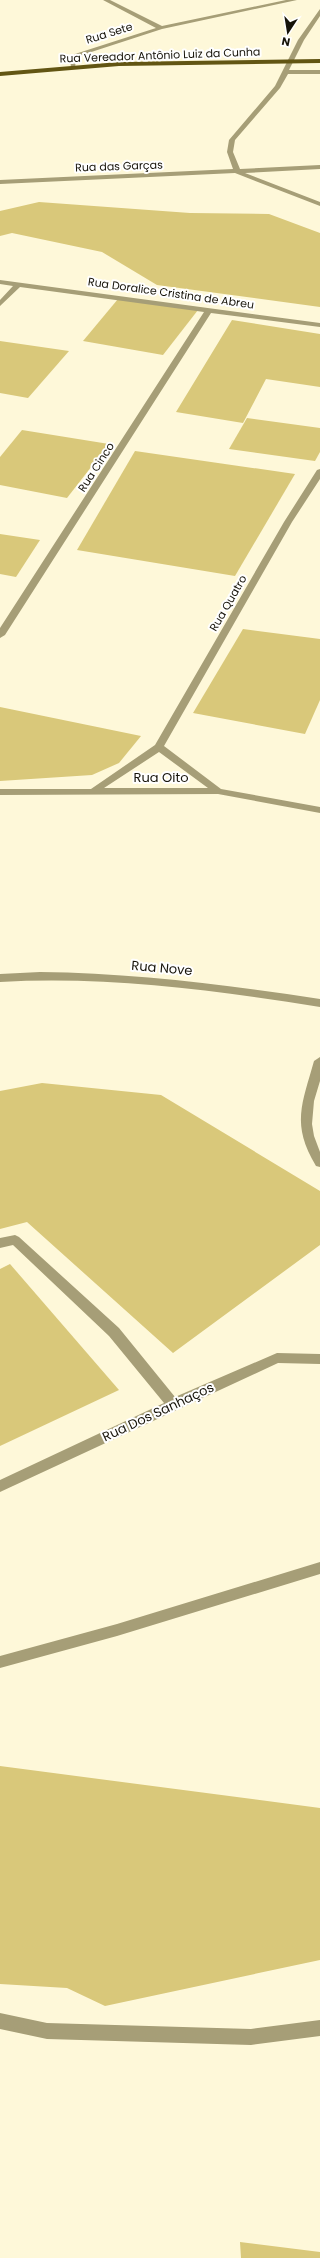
<svg xmlns="http://www.w3.org/2000/svg" width="320" height="2258" viewBox="0 0 320 2258" font-family="Poppins,sans-serif">
  <style>
    .green { fill: #d9c87a }
    .lines { fill: none; stroke-linecap: round; stroke-linejoin: round }
    .street { fill: #a69e77; fill-rule: evenodd }
    .primary { fill: #625513; fill-rule: evenodd }
    .labels { text-anchor: middle; dominant-baseline: central; stroke-width: 4; stroke-linejoin: round; paint-order: stroke }
    .far-street-label { font-size: 11px; fill: #161309; stroke: #fff }
    .street-label { font-size: 13px; fill: #161309; stroke: #fff }
  </style>
  <rect width="100%" height="100%" fill="#fef8d9"/>
  <g class="green">
    <polygon points="39,202 190,213 269,214 320,233 320,307 157,285 102,252 12,233 0,236 0,211"/>
    <polygon points="118,299 198,310 163,355 83,341"/>
    <polygon points="232,320 320,334 320,387 266,379 243,423 176,412"/>
    <polygon points="0,341 69,351 28,398 0,393"/>
    <polygon points="247,418 320,428 320,452 315,461 229,449"/>
    <polygon points="22,430 109,444 67,498 0,485 0,457"/>
    <polygon points="135,451 295,474 235,576 77,550"/>
    <polygon points="0,534 40,540 16,577 0,574"/>
    <polygon points="243,629 320,639 320,700 305,734 193,713"/>
    <polygon points="0,707 141,736 119,763 92,775 0,781"/>
    <polygon points="42,1083 161,1095 320,1191 320,1245 173,1353 27,1222 0,1229 0,1091"/>
    <polygon points="10,1264 119,1390 0,1446 0,1269"/>
    <polygon points="0,1766 320,1808 320,1960 105,2006 67,1988 0,1984"/>
    <polygon points="240,2242 320,2252 320,2258 241,2258"/>
  </g>
  <g class="lines">
    <g class="street">
      <polygon points="103,0 110,0 162,26 286,0 297,0 162,29 79,56 76,59 75,68 71,68 70,58 75,54 156,28"/>
      <polygon points="320,9 320,16 304,40 289,70 320,70 320,74 288,74 280,88 235,140 233,152 240,169 320,165 320,169 245,173 320,202 320,206 235,173 0,184 0,180 233,169 227,152 229,140 275,86 298,40"/>
      <polygon points="0,280 320,323 320,327 211,313 5,635 0,638 0,628 204,312 20,287 0,306 0,300 13,286 0,284"/>
      <path d="M 320,469 L 320,479 L 292,522 L 164,746 L 221,789 L 320,807 L 320,813 L 218,794 L 0,795 L 0,789 L 91,789 L 155,745 L 284,522 L 317,470 ZM 159,752 L 208,788 L 104,788 Z"/>
      <path d="M 40,972 C 135,973 227,985 320,999 L 320,1007 C 213,990 108,976 0,982 L 0,974 Z"/>
      <path d="M 320,1057 L 320,1081 L 314,1101 L 312,1124 L 314,1136 L 320,1152 L 320,1167 L 316,1166 C 291,1124 302,1104 314,1061 Z"/>
      <polygon points="15,1235 19,1237 119,1328 175,1397 277,1353 320,1354 320,1364 278,1363 0,1492 0,1480 164,1403 109,1336 13,1245 0,1248 0,1238"/>
      <polygon points="320,1562 320,1574 117,1636 0,1668 0,1656 117,1624"/>
      <polygon points="0,2013 47,2023 251,2029 320,2020 320,2036 251,2045 47,2039 0,2029"/>
    </g>
    <polygon class="primary" points="320,59 320,63 119,66 0,76 0,72 119,62"/>
  </g>
  <g class="labels">
    <g class="far-street-label">
      <text transform="translate(109 33) rotate(-17)">Rua Sete</text>
      <text transform="translate(160 55) rotate(-2)">Rua Vereador Antônio Luiz da Cunha</text>
      <text transform="translate(119 166) rotate(-2)">Rua das Garças</text>
      <text transform="translate(171 293) rotate(8)">Rua Doralice Cristina de Abreu</text>
      <text transform="translate(96 467) rotate(-57)">Rua Cinco</text>
      <text transform="translate(228 603) rotate(-60)">Rua Quatro</text>
    </g>
    <g class="street-label">
      <text x="161" y="777">Rua Oito</text>
      <text transform="translate(162 968) rotate(5)">Rua Nove</text>
      <text transform="translate(158 1412) rotate(-25)">Rua Dos Sanhaços</text>
    </g>
  </g>
  <g transform="translate(288 32) rotate(192)" stroke="#ffffff" stroke-width="3" paint-order="stroke">
  <path d="M0-3L7 15L0 10L-7 15Z" fill="#161309"/>
  <text y="-6" font-size="11" font-weight="bold" text-anchor="middle" fill="#161309">N</text>
  </g>
</svg>
